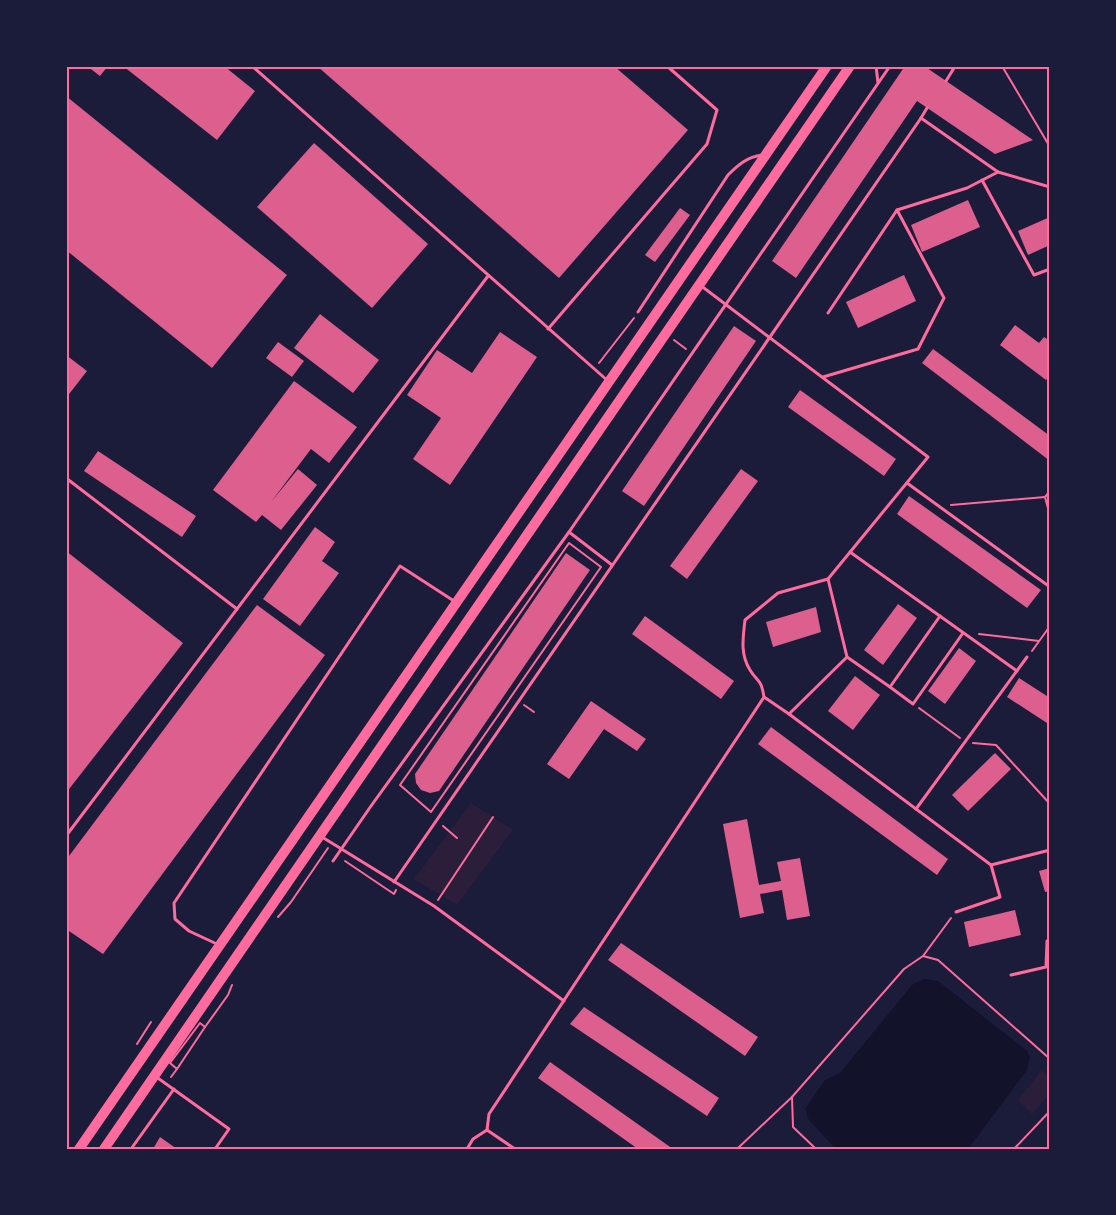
<svg xmlns="http://www.w3.org/2000/svg" width="1116" height="1215" viewBox="0 0 1116 1215" font-family="'Fira Sans Condensed',sans-serif">
  <style>
    .green { fill: #2a1e3b }
    .water { fill: #12122b }
    .building { fill: #dd5f8e }
    .lines { fill: none; stroke-linecap: round; stroke-linejoin: round }
    .path { stroke: #ff6b9d; stroke-width: 2 }
    .service { stroke: #ff6b9d; stroke-width: 3 }
    .primary { stroke: #ff6b9d; stroke-width: 10 }
    .neatline { fill: none; stroke: #ff6b9d; stroke-width: 2 }
  </style>
  <rect width="100%" height="100%" fill="#1b1b3a"/>
  <g class="green">
    <polygon points="471,803 513,830 457,905 414,879"/>
    <polygon points="1042,1070 1050,1078 1050,1094 1032,1114 1018,1100"/>
  </g>
  <polygon class="water" points="924,979 938,981 1027,1051 1030,1057 1027,1070 968,1149 836,1149 809,1120 805,1109 825,1080 840,1073 912,985"/>
  <g class="building">
    <polygon points="87,66 108,66 100,76"/>
    <polygon points="123,66 224,66 255,91 217,140"/>
    <polygon points="317,66 614,66 688,130 559,278"/>
    <polygon points="905,66 924,66 1033,140 995,154 917,101 796,278 772,261"/>
    <polygon points="66,96 287,275 212,368 66,250"/>
    <polygon points="314,143 428,244 372,308 257,207"/>
    <polygon points="968,200 980,227 922,252 911,225"/>
    <polygon points="680,208 690,215 655,262 645,255"/>
    <polygon points="1050,217 1050,245 1028,255 1018,231"/>
    <polygon points="904,275 916,301 858,328 846,302"/>
    <polygon points="320,314 379,360 353,393 294,348"/>
    <polygon points="1015,325 1039,343 1044,337 1050,341 1050,347 1048,350 1050,351 1050,375 1046,380 1000,345"/>
    <polygon points="734,326 756,341 644,506 622,491"/>
    <polygon points="500,332 537,357 450,485 413,459 441,418 407,395 437,350 472,373"/>
    <polygon points="278,342 304,361 292,377 266,358"/>
    <polygon points="933,349 1050,436 1050,461 922,363"/>
    <polygon points="66,355 87,371 66,398"/>
    <polygon points="294,381 357,427 329,463 311,449 271,502 298,469 317,485 281,530 262,515 256,522 213,490"/>
    <polygon points="800,390 896,459 884,476 788,407"/>
    <polygon points="98,451 196,516 182,537 84,471"/>
    <polygon points="741,469 758,481 687,579 670,566"/>
    <polygon points="909,496 1041,590 1027,608 897,514"/>
    <polygon points="315,527 335,542 322,561 339,573 300,626 263,599"/>
    <polygon points="66,551 183,643 66,793"/>
    <polygon points="566,553 590,570 439,791 430,793 421,790 416,783 415,774"/>
    <polygon points="898,604 917,618 883,665 864,650"/>
    <polygon points="257,605 325,655 103,954 66,929 66,860"/>
    <polygon points="816,607 821,632 773,647 766,622"/>
    <polygon points="645,616 734,681 721,699 632,634"/>
    <polygon points="959,648 976,661 945,704 928,691"/>
    <polygon points="855,676 880,695 853,730 828,711"/>
    <polygon points="1019,678 1050,698 1050,725 1007,697"/>
    <polygon points="591,701 646,739 637,751 604,729 569,779 547,764"/>
    <polygon points="771,727 948,859 937,875 758,744"/>
    <polygon points="995,753 1011,769 968,811 952,795"/>
    <polygon points="747,819 759,885 781,881 777,862 800,858 810,916 787,920 782,890 760,894 764,913 740,918 723,824"/>
    <polygon points="1050,868 1050,891 1045,892 1039,871"/>
    <polygon points="1015,910 1021,935 969,947 964,922"/>
    <polygon points="621,943 758,1037 745,1056 608,960"/>
    <polygon points="584,1007 719,1098 707,1116 570,1024"/>
    <polygon points="550,1062 673,1149 638,1149 538,1078"/>
    <polygon points="160,1137 177,1149 153,1149"/>
  </g>
  <g class="lines">
    <g class="path">
      <polyline points="1002,66 1050,147"/>
      <polyline points="674,340 686,349"/>
      <polyline points="599,363 634,318"/>
      <polyline points="1050,491 1045,497 1050,516"/>
      <polyline points="951,505 1045,497"/>
      <polygon points="569,543 601,567 431,812 400,785"/>
      <polyline points="979,634 1039,641"/>
      <polyline points="1032,651 1050,626"/>
      <polyline points="524,705 534,712"/>
      <polyline points="919,708 960,738"/>
      <polyline points="973,743 996,745 1050,804"/>
      <polyline points="443,826 457,838"/>
      <polyline points="345,861 394,894 396,890"/>
      <polyline points="438,900 493,817"/>
      <polyline points="278,917 291,902 328,848"/>
      <polyline points="923,956 951,918"/>
      <polygon points="200,1023 205,1027 177,1069 170,1063"/>
      <polyline points="205,1027 228,995 232,985"/>
      <polyline points="137,1044 151,1022"/>
      <polyline points="171,1077 177,1069"/>
      <polyline points="737,1149 792,1097"/>
      <polyline points="816,1149 793,1127 792,1097 904,969 923,956 938,960 1050,1059"/>
      <polyline points="1014,1149 1050,1111"/>
    </g>
    <g class="service">
      <polyline points="252,66 608,381"/>
      <polyline points="876,66 878,83"/>
      <polyline points="946,81 954,68 952,66"/>
      <polyline points="921,118 927,108"/>
      <polyline points="982,180 1034,275 1050,269"/>
      <path d="M 638,312 L 728,175 C 738,165 747,157 762,155"/>
      <polyline points="828,313 897,210"/>
      <polyline points="548,329 707,144 717,110 667,66"/>
      <polyline points="823,377 918,349 944,298 897,210 967,188 998,172 1050,187"/>
      <polyline points="66,478 237,609"/>
      <polyline points="907,483 1050,587"/>
      <polyline points="850,552 1017,671"/>
      <polyline points="612,565 569,532 890,66"/>
      <polyline points="847,657 890,687 940,616"/>
      <polyline points="890,687 913,704 963,633"/>
      <polyline points="764,697 789,714 847,657 828,579"/>
      <polyline points="789,714 991,865 1050,850"/>
      <polyline points="916,809 1027,657"/>
      <polyline points="66,836 488,276"/>
      <polyline points="322,837 434,906 564,1001"/>
      <polyline points="333,861 371,806 569,532"/>
      <polyline points="394,882 921,118 998,172"/>
      <polyline points="956,912 1000,897 991,865"/>
      <polyline points="219,945 189,931 175,919 174,903 400,566 454,601"/>
      <polyline points="1011,975 1046,967 1047,941 1050,940"/>
      <polyline points="155,1076 229,1129 215,1149"/>
      <path d="M 487,1130 L 489,1114 L 764,697 C 761,678 758,683 750,670 C 740,654 743,638 745,620 L 778,593 L 828,579 L 928,457 L 700,285"/>
      <polyline points="131,1149 174,1089"/>
      <polyline points="467,1149 473,1139 487,1130 515,1149"/>
    </g>
    <g class="primary">
      <polyline points="79,1149 827,66"/>
      <polyline points="104,1149 850,66"/>
    </g>
  </g>
  <rect width="1116" height="1215" fill="none" stroke="#1b1b3a" stroke-width="135"/>
  <rect x="68" y="68" width="980" height="1080" class="neatline"/>
</svg>
